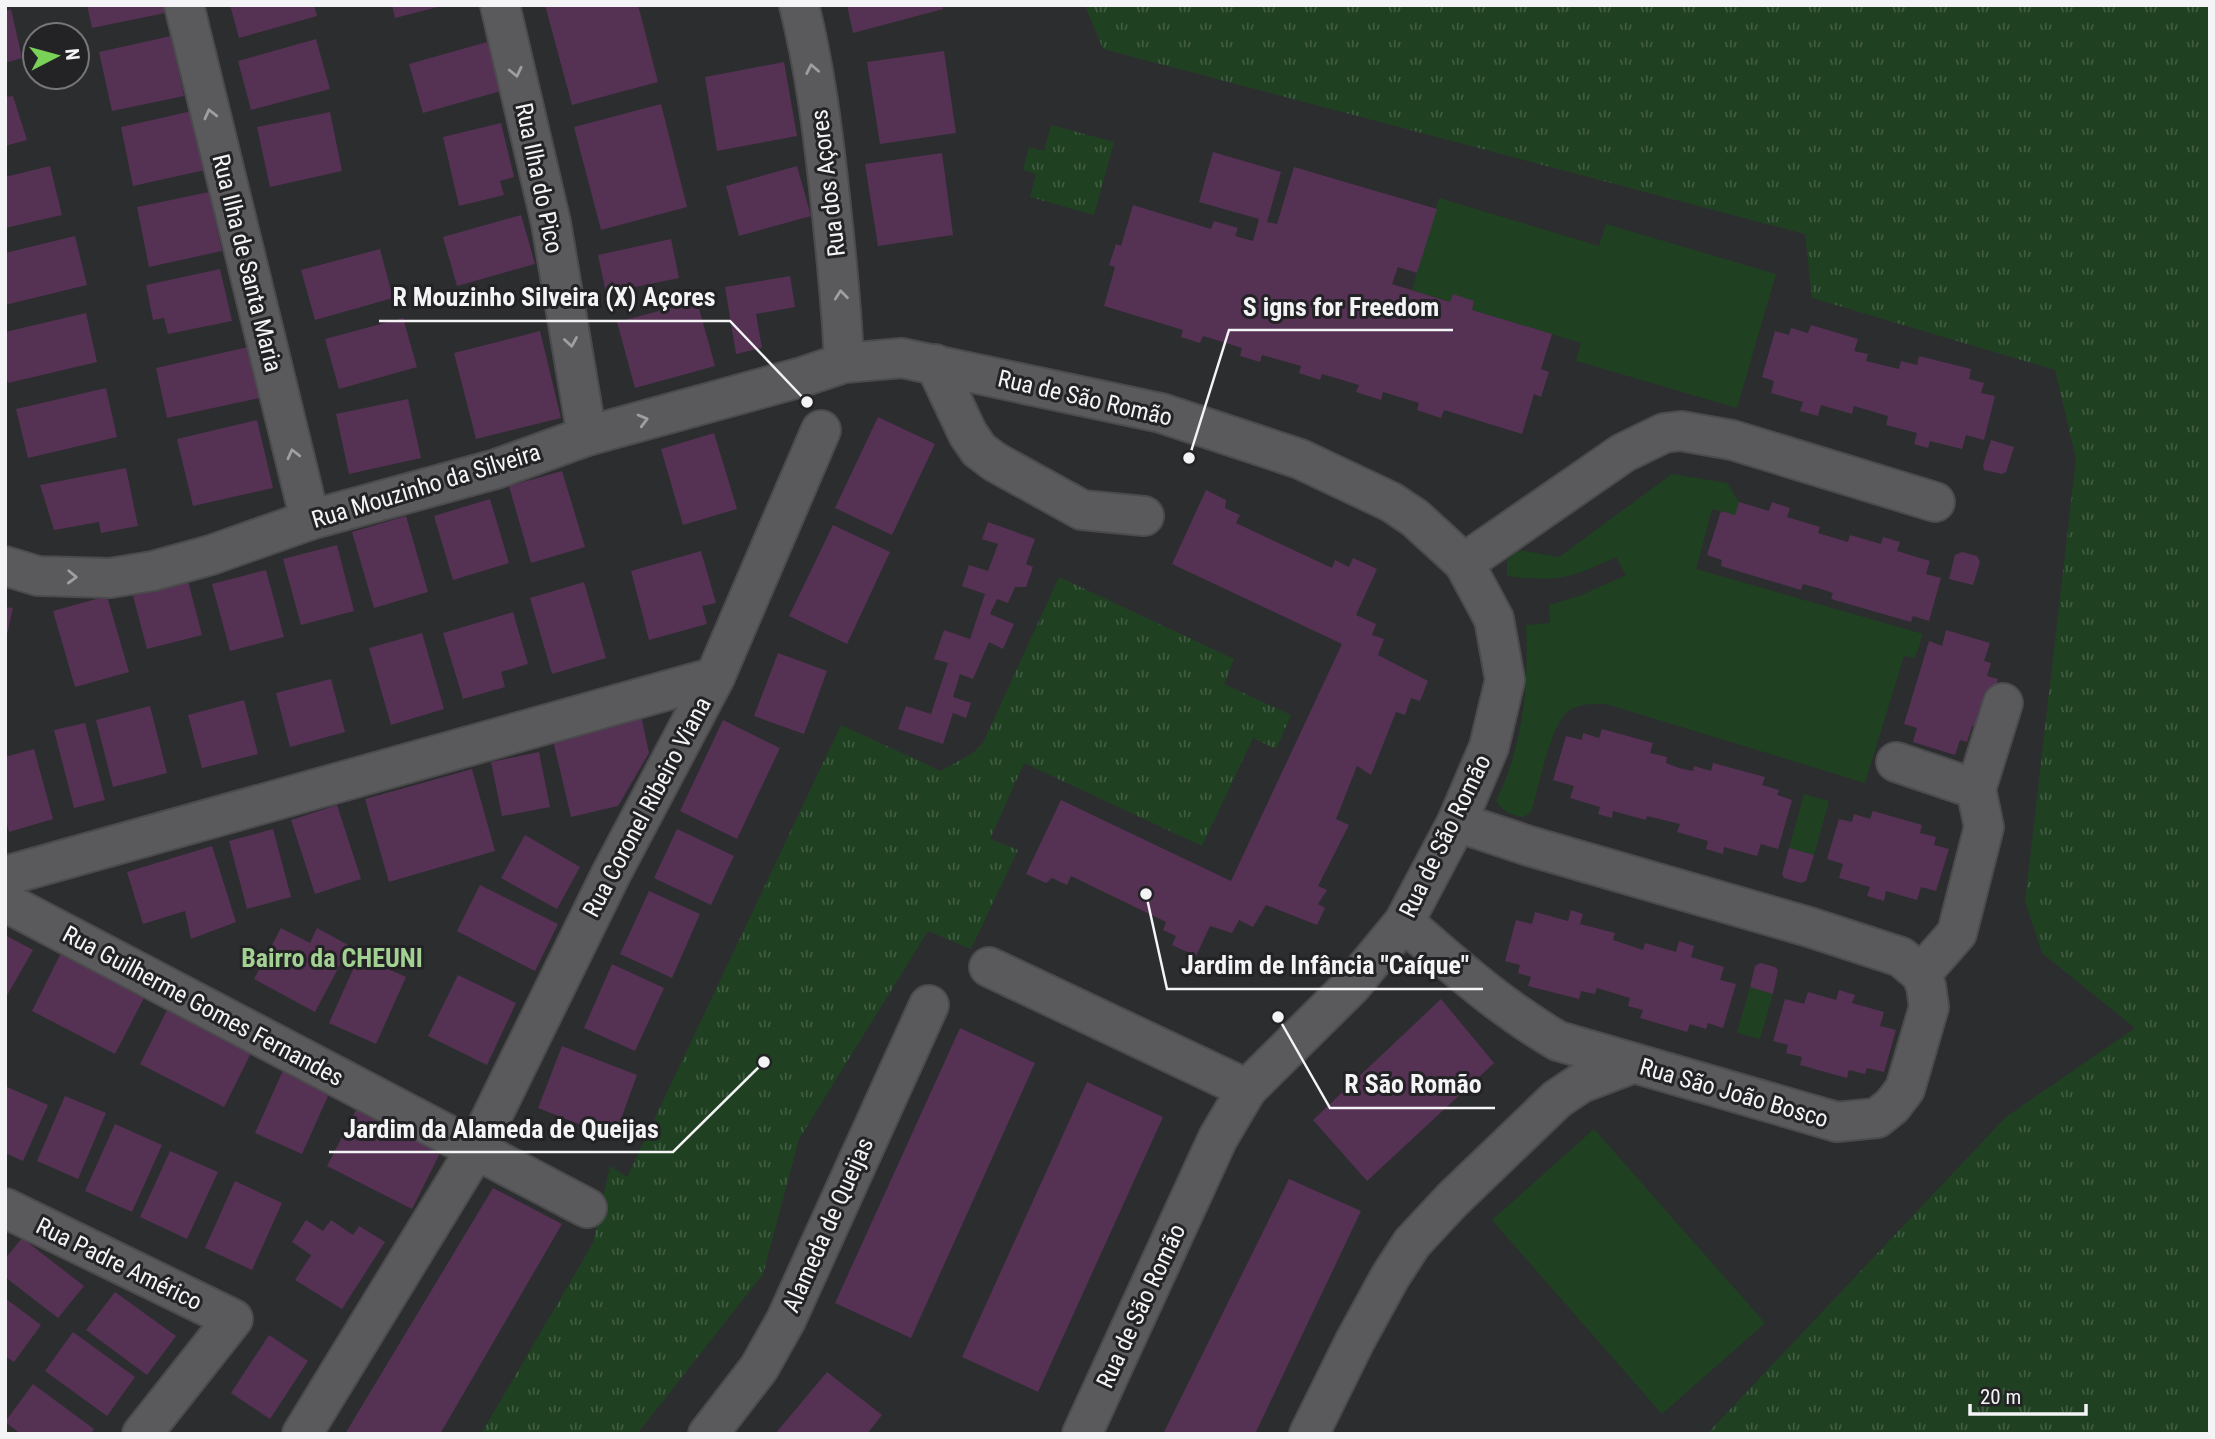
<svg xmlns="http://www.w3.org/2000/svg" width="2215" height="1439" viewBox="0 0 2215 1439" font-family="'Roboto Condensed',sans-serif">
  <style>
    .grass { fill: url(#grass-tufts) }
    .garden { fill: #204022 }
    .building { fill: #553154 }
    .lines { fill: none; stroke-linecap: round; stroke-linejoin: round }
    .minor-casing { stroke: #4b4b4d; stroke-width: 42 }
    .minor { stroke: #5a5a5d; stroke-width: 38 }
    .oneway { stroke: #9f9fa2 }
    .labels { text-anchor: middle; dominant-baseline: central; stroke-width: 6; stroke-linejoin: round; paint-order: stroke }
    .street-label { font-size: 24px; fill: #f4f4f6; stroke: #232326 }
    .neighbourhood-label { font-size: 26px; font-weight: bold; fill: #a2d192; stroke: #232326 }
    .leader { fill: none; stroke: #f4f4f6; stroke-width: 2.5 }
    .callout-dot { fill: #f4f4f6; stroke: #232326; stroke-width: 2.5 }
    .callout-label { font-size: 26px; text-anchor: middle; font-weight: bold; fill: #f4f4f6; stroke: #232326; stroke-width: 6; stroke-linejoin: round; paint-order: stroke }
  </style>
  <defs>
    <pattern id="grass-tufts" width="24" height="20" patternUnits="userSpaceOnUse" patternTransform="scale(1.75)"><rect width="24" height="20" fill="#204022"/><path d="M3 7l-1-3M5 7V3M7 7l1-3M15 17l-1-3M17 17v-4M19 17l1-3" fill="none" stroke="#415c43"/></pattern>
  </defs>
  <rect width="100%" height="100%" fill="#2c2d2f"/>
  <g class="grass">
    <polygon points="1085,5 2210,5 2210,1434 1707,1434 2006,1117 2135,1028 2042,953 2025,901 2076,459 2055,370 1812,298 1805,234 1103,49"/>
    <polygon points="1051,125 1114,142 1094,215 1030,197 1036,174 1023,170 1029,147 1044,151"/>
    <polygon points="1059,577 1234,659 1224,684 1291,715 1276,749 1253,738 1202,846 1024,763 990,839 1018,850 971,949 928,931 799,1139 763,1274 637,1434 481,1434 593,1243 610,1166 627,1177 841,725 941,771 973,753 983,743"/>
  </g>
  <g class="garden">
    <polygon points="1439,198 1599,246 1606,224 1776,274 1737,408 1576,361 1581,343 1472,310 1453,294 1450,302 1412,290"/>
    <path d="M 1672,474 L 1727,483 L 1739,502 L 1735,515 L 1712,509 L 1696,569 L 1923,634 L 1915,658 L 1904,656 L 1865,783 L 1606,704 C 1592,704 1575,703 1565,714 C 1550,730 1538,789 1531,812 L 1524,817 C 1510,815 1504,812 1496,801 C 1523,746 1529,685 1526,625 L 1550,623 L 1549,605 L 1579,596 L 1626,575 L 1616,557 C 1570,579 1557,582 1507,576 L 1507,560 L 1518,550 L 1559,557 Z"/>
    <polygon points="1804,794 1829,801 1814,855 1789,848"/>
    <polygon points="1750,987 1773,994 1760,1039 1737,1033"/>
    <polygon points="1594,1129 1765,1323 1662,1414 1492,1220"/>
  </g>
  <g class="building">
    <polygon points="87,5 163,5 165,13 92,28"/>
    <polygon points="230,5 314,5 317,16 239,38"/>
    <polygon points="392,5 442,5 442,6 395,18"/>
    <polygon points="545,5 638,5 658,82 572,105"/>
    <polygon points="847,5 942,5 943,9 853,33"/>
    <polygon points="11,9 22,58 5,63 5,11"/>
    <polygon points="171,36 184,96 112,111 99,52"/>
    <polygon points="316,39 330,89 251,110 238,61"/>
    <polygon points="487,42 501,91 423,113 409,64"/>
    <polygon points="944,51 956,133 880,144 867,62"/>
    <polygon points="784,62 797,136 717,151 705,77"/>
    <polygon points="13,96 27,140 5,146 5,97"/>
    <polygon points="661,104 687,207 601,230 574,127"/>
    <polygon points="192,111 205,170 133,186 121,127"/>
    <polygon points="330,112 342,171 270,187 257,127"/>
    <polygon points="501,123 514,177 500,181 504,195 459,206 443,137"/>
    <polygon points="1213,152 1281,172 1267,222 1277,224 1294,167 1437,209 1417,273 1398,267 1392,284 1450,302 1453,294 1474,301 1472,310 1552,334 1541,369 1549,372 1541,397 1534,394 1522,434 1444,410 1441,418 1417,410 1419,403 1383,392 1381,400 1356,392 1359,385 1322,374 1320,380 1299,373 1301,366 1262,355 1260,362 1240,356 1242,348 1203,336 1200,343 1181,337 1183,330 1104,306 1115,267 1109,265 1116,244 1121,246 1133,205 1211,229 1214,221 1238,228 1235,236 1253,241 1259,219 1199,202"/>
    <polygon points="942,153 953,235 878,246 865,164"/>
    <polygon points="50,166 62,215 5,228 5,177"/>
    <polygon points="797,166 811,216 739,236 726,186"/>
    <polygon points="209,192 222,251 149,267 137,207"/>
    <polygon points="521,215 535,264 457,286 443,237"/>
    <polygon points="75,236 87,285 5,305 5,253"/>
    <polygon points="671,239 679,278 606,293 598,255"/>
    <polygon points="380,249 393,298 315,320 301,270"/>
    <polygon points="220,269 232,321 168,334 164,318 153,320 146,285"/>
    <polygon points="790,276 795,307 756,314 762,348 736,354 725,287"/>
    <polygon points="697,301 715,366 635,388 617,322"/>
    <polygon points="86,313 97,362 8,383 5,373 5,332"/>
    <polygon points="403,318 417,367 339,389 325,339"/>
    <polygon points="1811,325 1858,339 1854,351 1868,354 1866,361 1899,369 1901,361 1917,365 1919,356 1971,369 1969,379 1984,383 1981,393 1995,396 1984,440 1966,435 1962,449 1930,441 1928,448 1914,444 1917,433 1886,425 1888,416 1854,406 1852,414 1821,405 1818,416 1800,411 1803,402 1771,393 1774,381 1762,377 1775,331 1789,335 1791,328 1808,333"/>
    <polygon points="540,331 561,418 476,439 454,353"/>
    <polygon points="248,347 260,398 167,418 156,368"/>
    <polygon points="106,388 117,437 28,458 16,409"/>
    <polygon points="408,399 421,458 349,474 336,414"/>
    <polygon points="878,417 935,444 892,535 835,508"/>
    <polygon points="257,420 273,488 193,506 177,439"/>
    <polygon points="714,433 737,509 683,525 661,449"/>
    <polygon points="1991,440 2014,447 2006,472 2002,474 1984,470 1983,465"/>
    <polygon points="126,468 138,526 101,533 99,522 54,530 40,485"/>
    <polygon points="562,471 585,547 531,563 509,486"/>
    <polygon points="1206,490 1226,500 1225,508 1240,515 1236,523 1332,568 1335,560 1349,567 1353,558 1377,569 1356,615 1376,624 1372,635 1384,639 1378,655 1428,681 1420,701 1411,698 1405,715 1396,712 1371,775 1357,766 1336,819 1349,825 1318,886 1327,890 1318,904 1325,908 1317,925 1266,905 1253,927 1239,920 1232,933 1210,926 1196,956 1172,945 1176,936 1163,930 1166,922 1071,876 1067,885 1052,878 1046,883 1026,874 1061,800 1231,881 1342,644 1172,564"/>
    <polygon points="490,499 509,563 453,580 434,516"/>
    <polygon points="1739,502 1769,511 1772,502 1790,508 1787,517 1820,527 1818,533 1848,542 1850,535 1881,544 1883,537 1900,542 1897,551 1930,561 1926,574 1941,578 1929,621 1913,616 1911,622 1831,599 1833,593 1818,588 1803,584 1801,590 1721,566 1722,560 1707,555 1721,511 1735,515"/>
    <polygon points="406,516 428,592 374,608 352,532"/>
    <polygon points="988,522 1035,539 1026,564 1033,567 1026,587 1015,587 1008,603 997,599 990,614 1014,624 1003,649 989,642 973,679 960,674 953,697 971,703 966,718 953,713 943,744 898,729 906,706 931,714 948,663 934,659 944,630 970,639 985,594 962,586 969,565 988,571 998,544 982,539"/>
    <polygon points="833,525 890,552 847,644 789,616"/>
    <polygon points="337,545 354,611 301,625 283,559"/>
    <polygon points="701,551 716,603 702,606 707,624 649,640 631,571"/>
    <polygon points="1962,552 1977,556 1980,562 1973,585 1949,579 1955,555"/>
    <polygon points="266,570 284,637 230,651 212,584"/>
    <polygon points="188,581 202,635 147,649 133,596"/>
    <polygon points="584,582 606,658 552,674 530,598"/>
    <polygon points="107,596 129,672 75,687 53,611"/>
    <polygon points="5,607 13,608 6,639 5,639"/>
    <polygon points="513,612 528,664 501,672 505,687 463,699 443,633"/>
    <polygon points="1946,630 1990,643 1984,661 1991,663 1987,676 1998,679 1983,729 1972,726 1967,742 1960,740 1955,755 1913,742 1917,728 1904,724 1929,641 1942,646"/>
    <polygon points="422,633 444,709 391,725 369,648"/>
    <polygon points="778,653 827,671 804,734 754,716"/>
    <polygon points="331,679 345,732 290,747 276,693"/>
    <polygon points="244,700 258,754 202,768 188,715"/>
    <polygon points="150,706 167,773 113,787 96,720"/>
    <polygon points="640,711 649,753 618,806 571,817 551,732"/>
    <polygon points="723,720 780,748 737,839 680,811"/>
    <polygon points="85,723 105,800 74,808 54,730"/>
    <polygon points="1602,729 1653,743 1650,753 1667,757 1666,763 1679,768 1693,771 1694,766 1711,771 1713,763 1765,777 1762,785 1779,790 1777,795 1792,800 1778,849 1761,844 1757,856 1724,847 1723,854 1706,849 1708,841 1677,832 1680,824 1647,816 1646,820 1613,811 1612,818 1598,814 1600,807 1570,798 1574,786 1553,780 1566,736 1582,740 1583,733 1599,738"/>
    <polygon points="34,749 53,819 9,832 5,817 5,757"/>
    <polygon points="539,752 550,807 502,816 491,762"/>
    <polygon points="472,769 495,851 389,882 365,799"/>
    <polygon points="337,805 361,879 315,894 291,820"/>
    <polygon points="1873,811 1922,825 1920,833 1936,837 1934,845 1949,849 1936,891 1921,887 1917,900 1886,891 1884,901 1867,896 1870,887 1839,878 1843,864 1827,859 1839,819 1852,822 1854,814 1870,819"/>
    <polygon points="273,829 291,897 247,909 229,841"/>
    <polygon points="677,829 734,856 711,905 654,878"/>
    <polygon points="525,835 580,867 557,909 501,878"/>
    <polygon points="212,846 236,922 191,939 185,911 143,924 127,872"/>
    <polygon points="1789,848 1814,855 1806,881 1801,883 1784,878 1782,874"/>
    <polygon points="480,885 558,924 535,971 457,931"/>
    <polygon points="649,891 700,914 672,978 620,954"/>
    <polygon points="1571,910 1583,914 1580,924 1615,933 1613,940 1643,950 1645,943 1676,952 1679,941 1694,946 1691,957 1724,967 1720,980 1736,984 1723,1028 1708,1023 1706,1029 1690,1024 1687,1032 1640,1018 1643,1010 1628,1006 1630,998 1597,988 1595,994 1581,991 1579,999 1528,986 1531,977 1518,973 1520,965 1505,961 1516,920 1532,924 1535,912 1568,921"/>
    <polygon points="281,928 310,943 317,928 350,946 315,1012 254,979"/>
    <polygon points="5,935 33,950 5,999"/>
    <polygon points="61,953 145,996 115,1054 32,1011"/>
    <polygon points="359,956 406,977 376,1044 329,1023"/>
    <polygon points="1760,963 1775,967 1778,970 1773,994 1750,987 1755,966"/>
    <polygon points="612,964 664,988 635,1051 584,1028"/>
    <polygon points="458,975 516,1003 487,1065 428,1036"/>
    <polygon points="1839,990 1855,995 1852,1003 1884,1012 1880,1026 1896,1030 1884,1072 1867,1068 1865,1074 1849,1070 1847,1078 1800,1065 1802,1057 1786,1053 1788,1045 1773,1041 1785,999 1804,1004 1808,992 1836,1000"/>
    <polygon points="1441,999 1494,1063 1367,1181 1313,1120"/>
    <polygon points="169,1006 253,1049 224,1107 140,1064"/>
    <polygon points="960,1028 1035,1063 911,1338 835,1303"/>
    <polygon points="562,1046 637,1075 614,1138 538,1108"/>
    <polygon points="285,1066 332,1087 302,1154 255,1133"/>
    <polygon points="1087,1082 1163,1117 1038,1392 962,1357"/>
    <polygon points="5,1086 48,1105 23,1161 5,1153"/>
    <polygon points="65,1096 106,1113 78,1179 37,1161"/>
    <polygon points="357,1108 441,1151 412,1209 327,1166"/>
    <polygon points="115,1124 162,1145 132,1212 85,1191"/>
    <polygon points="170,1151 218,1172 187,1239 140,1217"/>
    <polygon points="1289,1179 1361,1211 1255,1434 1163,1434"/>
    <polygon points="235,1181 282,1203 252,1270 205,1248"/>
    <polygon points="493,1188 562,1224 440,1434 345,1434"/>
    <polygon points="306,1220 323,1231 331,1220 353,1235 359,1226 385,1242 342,1309 295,1280 311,1255 292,1242"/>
    <polygon points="22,1238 84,1286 58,1318 5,1277 5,1259"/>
    <polygon points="115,1292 176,1336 147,1375 86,1330"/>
    <polygon points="5,1298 41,1325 14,1362 5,1356"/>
    <polygon points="73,1332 135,1377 107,1416 45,1371"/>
    <polygon points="269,1335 308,1361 270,1419 231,1393"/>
    <polygon points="827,1372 882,1415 867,1434 775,1434"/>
    <polygon points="33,1384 94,1429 91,1434 21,1434 5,1422"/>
  </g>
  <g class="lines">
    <g class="minor-casing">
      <g id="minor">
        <polyline points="184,5 310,520"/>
        <polyline points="500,5 551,223 587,436"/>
        <path d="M 799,5 C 815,68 823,133 830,197 C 836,252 842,307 844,363"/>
        <polyline points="935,364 968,434 979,450 995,462 1082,510 1144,516"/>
        <polyline points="1464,563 1623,453 1664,433 1681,431 1732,440 1935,502"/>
        <polyline points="5,566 38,576 110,578 153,571 211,555 310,520 496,469 587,436 802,377 844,363 902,358 1161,413 1300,459 1391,502 1415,518 1464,563 1494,619 1505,680 1489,747 1457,822 1404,922 1352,985 1247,1089 1218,1138 1082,1434"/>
        <polyline points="715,677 821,430"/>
        <polyline points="1896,762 1976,789"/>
        <polyline points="5,876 715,677 611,874 475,1151 302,1434"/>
        <polyline points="5,902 587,1208"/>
        <path d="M 1404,922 C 1453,965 1501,1008 1558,1041 L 1837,1122 L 1877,1118 L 1892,1106 L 1905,1089 L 1929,1007 L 1926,986 L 1921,974 L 1901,957 L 1809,927 L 1529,846 L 1457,822"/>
        <polyline points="989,967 1247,1089"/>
        <polyline points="1921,974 1957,933 1984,827 1976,789 2003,703"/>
        <polyline points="5,1208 233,1319 142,1434"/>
        <polyline points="708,1434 759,1368 786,1320 929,1005"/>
        <polyline points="1309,1434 1355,1341 1390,1277 1412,1243 1452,1200 1557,1099 1581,1083 1631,1064"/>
      </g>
    </g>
    <use href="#minor" class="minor"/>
  </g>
  <defs><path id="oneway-chevron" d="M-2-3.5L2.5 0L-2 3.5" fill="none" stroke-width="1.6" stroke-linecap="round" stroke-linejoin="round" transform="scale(1.75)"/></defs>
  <g class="oneway">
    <use href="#oneway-chevron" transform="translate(812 69) rotate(-101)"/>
    <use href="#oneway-chevron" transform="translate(516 72) rotate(77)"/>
    <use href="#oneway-chevron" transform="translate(210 114) rotate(-104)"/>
    <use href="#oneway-chevron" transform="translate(841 295) rotate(-96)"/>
    <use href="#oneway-chevron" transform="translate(571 342) rotate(81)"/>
    <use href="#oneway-chevron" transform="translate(643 420) rotate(-15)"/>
    <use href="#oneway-chevron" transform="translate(293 454) rotate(-104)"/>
    <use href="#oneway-chevron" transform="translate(72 577) rotate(2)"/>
  </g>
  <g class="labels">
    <g class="street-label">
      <text transform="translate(539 178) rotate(78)">Rua Ilha do Pico</text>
      <text transform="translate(828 183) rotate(-97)">Rua dos Açores</text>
      <text transform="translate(247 263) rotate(76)">Rua Ilha de Santa Maria</text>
      <text transform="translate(1085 398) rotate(13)">Rua de São Romão</text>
      <text transform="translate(426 486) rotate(-17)">Rua Mouzinho da Silveira</text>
      <text transform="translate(647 807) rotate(-62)">Rua Coronel Ribeiro Viana</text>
      <text transform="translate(1445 836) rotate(-64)">Rua de São Romão</text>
      <text transform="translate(203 1006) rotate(28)">Rua Guilherme Gomes Fernandes</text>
      <text transform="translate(1734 1093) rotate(16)">Rua São João Bosco</text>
      <text transform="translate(828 1225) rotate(-66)">Alameda de Queijas</text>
      <text transform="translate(119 1264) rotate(26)">Rua Padre Américo</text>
      <text transform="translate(1141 1306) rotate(-65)">Rua de São Romão</text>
    </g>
    <g class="neighbourhood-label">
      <text x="332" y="958">Bairro da CHEUNI</text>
    </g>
  </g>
  <path class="leader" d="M807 402L730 321H379M1189 458L1229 330H1453M1146 894L1167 989H1483M1278 1017L1330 1108H1495M764 1062L673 1152H329"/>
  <g class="callout-dot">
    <circle cx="807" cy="402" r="7"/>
    <circle cx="1189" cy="458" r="7"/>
    <circle cx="1146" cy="894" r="7"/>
    <circle cx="1278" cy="1017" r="7"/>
    <circle cx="764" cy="1062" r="7"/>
  </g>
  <g class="callout-label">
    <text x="554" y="306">R Mouzinho Silveira (X) Açores</text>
    <text x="1341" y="316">S igns for Freedom</text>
    <text x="1325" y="974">Jardim de Infância "Caíque"</text>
    <text x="1413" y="1093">R São Romão</text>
    <text x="501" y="1138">Jardim da Alameda de Queijas</text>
  </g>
  <rect width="2215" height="1439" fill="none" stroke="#f4f4f6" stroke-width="14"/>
  <g transform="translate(56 56) rotate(84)"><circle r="33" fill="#232326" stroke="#777779" stroke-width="2"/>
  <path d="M0-5L12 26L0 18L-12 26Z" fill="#7ad157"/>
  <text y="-10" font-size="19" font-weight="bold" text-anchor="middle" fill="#f4f4f6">N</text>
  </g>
  <path d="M1970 1404v10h116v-10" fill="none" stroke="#f4f4f6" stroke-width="3.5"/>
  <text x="1980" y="1404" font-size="21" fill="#f4f4f6" stroke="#232326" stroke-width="5" paint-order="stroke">20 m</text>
</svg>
